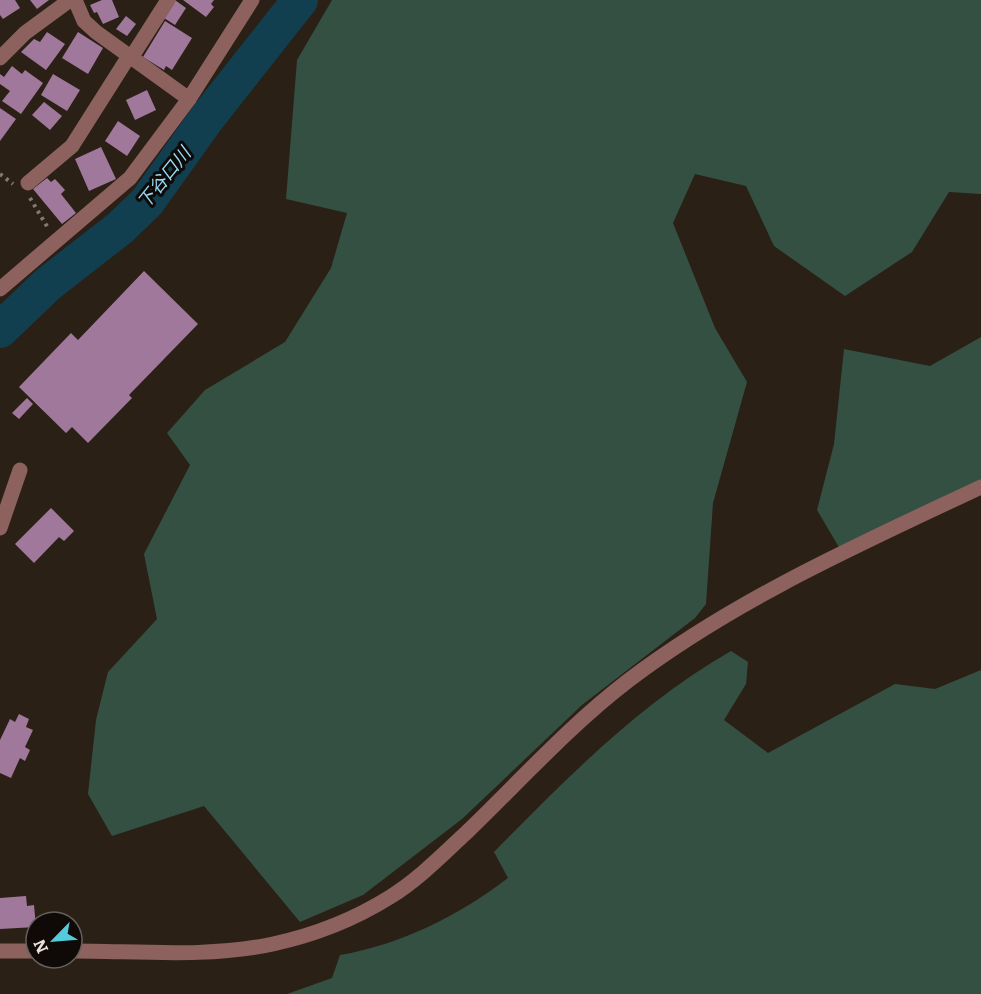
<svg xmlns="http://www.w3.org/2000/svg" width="981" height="994" viewBox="0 0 981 994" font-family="Literata,'Noto Sans JP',serif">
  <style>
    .green { fill: #345043 }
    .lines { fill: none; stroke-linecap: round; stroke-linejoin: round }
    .river { stroke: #113f4f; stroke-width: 36 }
    .building { fill: #a0789b }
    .path { stroke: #837a71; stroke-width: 4; stroke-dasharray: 3 4.5; stroke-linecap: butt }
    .minor { stroke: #8d615d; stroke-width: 15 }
    .labels { text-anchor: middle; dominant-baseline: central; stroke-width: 6; stroke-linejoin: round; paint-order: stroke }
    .water-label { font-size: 18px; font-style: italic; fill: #97ddf9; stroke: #0f0a07 }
  </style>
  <rect width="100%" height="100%" fill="#2a2016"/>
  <g class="green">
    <polygon points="332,0 981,0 981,194 949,192 912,252 845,296 774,246 746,186 695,174 673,223 715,328 747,382 713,503 706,604 695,618 582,705 462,819 363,895 300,922 204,806 112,836 88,794 96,720 108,672 157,619 144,554 190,465 167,433 205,390 285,342 331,268 347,213 286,199 297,60"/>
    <polygon points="981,337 981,480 840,549 817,510 834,444 844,349 930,366"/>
    <path d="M 731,651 L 748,662 L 746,684 L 724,720 L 768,753 L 895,684 L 935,689 L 981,670 L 981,994 L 287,994 L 332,978 L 340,955 C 400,945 460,915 508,878 L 494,852 C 568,777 639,704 731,651 Z"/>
  </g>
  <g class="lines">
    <polyline class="river" points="0,330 48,284 120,228 147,202 207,118 300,0"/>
  </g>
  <g class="building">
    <polygon points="0,0 15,0 20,8 3,19 0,15"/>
    <polygon points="30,0 49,0 37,9"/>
    <polygon points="102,0 112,0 119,17 103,24 97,12 94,13 90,5"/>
    <polygon points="175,0 186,8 175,25 164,18"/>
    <polygon points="183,0 214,0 211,4 214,7 206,17"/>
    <polygon points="126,16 136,24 127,36 116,29"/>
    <polygon points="165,21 192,38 172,70 166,66 164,70 143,57"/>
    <polygon points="47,32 65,44 46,70 21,52 34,39 40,42"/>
    <polygon points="78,32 103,48 88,74 62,58"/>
    <polygon points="12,66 22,74 25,70 43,83 21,114 2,101 10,91 0,84 0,74 4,77"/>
    <polygon points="53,74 80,90 67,111 41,95"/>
    <polygon points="147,90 156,110 135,120 126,100"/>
    <polygon points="44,102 62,116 50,130 32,115"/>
    <polygon points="0,108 16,119 0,141"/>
    <polygon points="118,121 140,136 127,156 105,141"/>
    <polygon points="101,147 116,179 89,191 75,159"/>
    <polygon points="47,178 51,182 55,179 65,190 61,194 76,213 62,224 33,189"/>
    <polygon points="144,271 198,324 129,395 132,398 88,443 72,427 66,433 19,387 71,333 78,340"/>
    <polygon points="27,398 33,404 19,419 12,413"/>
    <polygon points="51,508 74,531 64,541 59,537 34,563 15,544"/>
    <polygon points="19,714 29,719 26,727 33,730 25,747 30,750 25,761 20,758 11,778 0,773 0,740 10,719 15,722"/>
    <polygon points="26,896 27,906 34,905 36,927 0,929 0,898"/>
  </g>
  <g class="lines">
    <g class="path">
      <polyline points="0,174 13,184"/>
      <polyline points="30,198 48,228"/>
    </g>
    <g class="minor">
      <polyline points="75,0 84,21 96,32 189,99"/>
      <polyline points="0,58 25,33 70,0"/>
      <polyline points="131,58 168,0"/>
      <polyline points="28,183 72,146 129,56"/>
      <polyline points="0,289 130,178 189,99 252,0"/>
      <polyline points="0,528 20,470"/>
      <polyline points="0,951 36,951"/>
      <path d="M 72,951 C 138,951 208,958 273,944 C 314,935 355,919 390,897 C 419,879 442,855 467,832 C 520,781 570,725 629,680 C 736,599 860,544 981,487"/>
    </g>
  </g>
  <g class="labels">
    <g class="water-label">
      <text transform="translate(163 177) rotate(-51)">下谷口川</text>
    </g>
  </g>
  <g transform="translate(54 940) rotate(245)"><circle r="28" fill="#0f0a07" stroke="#66605c" stroke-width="1.5"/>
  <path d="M0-4.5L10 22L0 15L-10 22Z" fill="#53cbdb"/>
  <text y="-9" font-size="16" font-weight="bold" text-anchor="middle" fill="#e9e1db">N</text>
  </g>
</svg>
